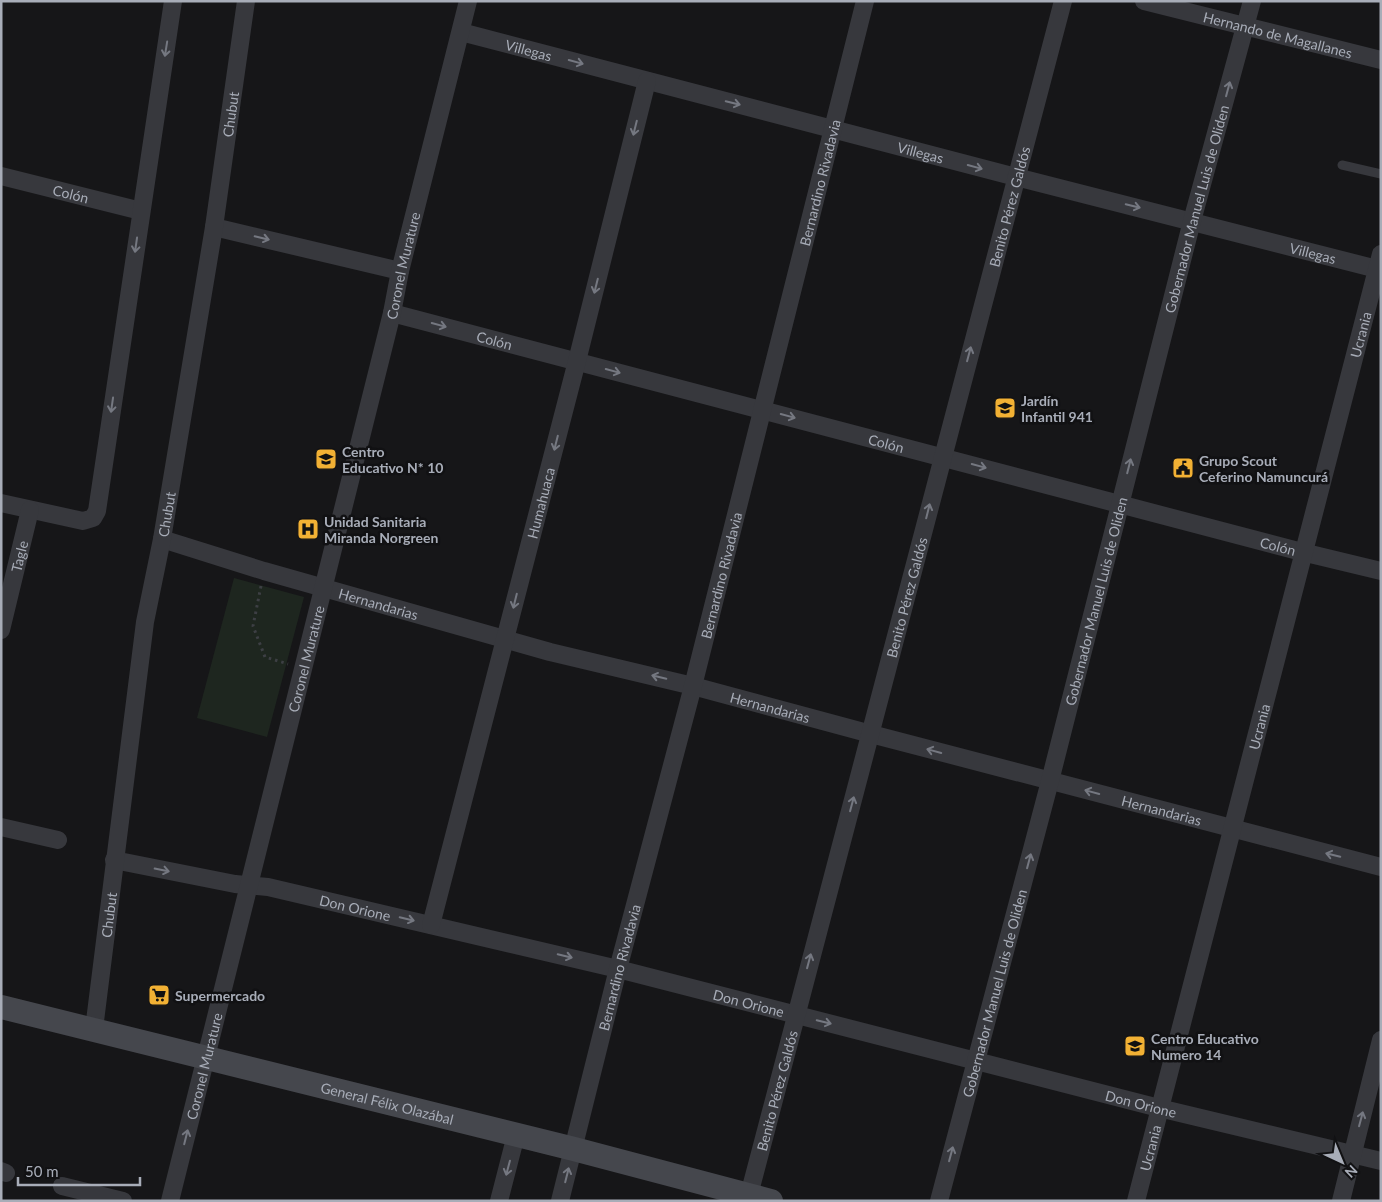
<svg xmlns="http://www.w3.org/2000/svg" width="1382" height="1202" viewBox="0 0 1382 1202" font-family="Lato,sans-serif">
  <style>
    .green { fill: #1e261f }
    .lines { fill: none; stroke-linecap: round; stroke-linejoin: round }
    .path { stroke: #3d3f44; stroke-width: 3; stroke-dasharray: 2.5 4; stroke-linecap: butt }
    .lane { stroke: #37383d; stroke-width: 9 }
    .street { stroke: #37383d; stroke-width: 18 }
    .secondary { stroke: #45474d; stroke-width: 24 }
    .oneway { stroke: #757881 }
    .labels { text-anchor: middle; dominant-baseline: central; stroke-width: 5; stroke-linejoin: round; paint-order: stroke }
    .street-label { font-size: 14px; fill: #a8adb8; stroke: #111113 }
    .poi-label { font-size: 14px; font-weight: bold; fill: #a8adb8; stroke: #111113; text-anchor: start }
  </style>
  <rect width="100%" height="100%" fill="#161618"/>
  <polygon class="green" points="234,578 304,597 267,737 197,718"/>
  <g class="lines">
    <polyline class="path" points="261,586 253,626 265,657 288,664"/>
    <polyline class="lane" points="1342,165 1381,174"/>
    <g class="street">
      <path id="s1" d="M 1144,1 L 1381,60"/>
      <path id="s2" d="M 461,32 L 1016,177 L 1381,270"/>
      <path id="s3" d="M 1,176 L 141,211"/>
      <polyline points="214,227 400,271"/>
      <path id="s4" d="M 392,313 L 1302,552 L 1381,571"/>
      <polyline points="1,503 83,521 93,518 97,511 173,1"/>
      <path id="s5" d="M 162,539 L 264,571 L 550,652 L 693,686 L 871,734 L 1381,867"/>
      <path id="s6" d="M 1,630 L 30,510"/>
      <polyline points="1,827 58,840"/>
      <path id="s7" d="M 114,860 L 235,884 L 268,887 L 618,969 L 1159,1108 L 1381,1161"/>
      <path id="s8" d="M 431,925 L 577,361 L 647,81"/>
      <path id="s9" d="M 94,1029 L 145,622 L 162,539 L 214,227 L 246,1"/>
      <polyline points="1,1171 6,1173"/>
      <polyline points="62,1186 123,1201"/>
      <path id="s10" d="M 749,1195 L 1063,1"/>
      <path id="s11" d="M 170,1201 L 392,313 L 400,271 L 468,1"/>
      <polyline points="499,1201 516,1135"/>
      <path id="s12" d="M 560,1201 L 618,969 L 693,686 L 865,1"/>
      <path id="s13" d="M 939,1201 L 1050,781 L 1192,221 L 1252,1"/>
      <path id="s14" d="M 1136,1201 L 1381,254"/>
      <polyline points="1341,1201 1381,1040"/>
    </g>
    <path class="secondary" id="s15" d="M 1,1007 L 574,1149 L 771,1201"/>
  </g>
  <defs><path id="oneway-shaft" d="M-6 0H5M1.5-3L5.5 0L1.5 3" fill="none" stroke-width="1.6" stroke-linecap="round" stroke-linejoin="round" transform="scale(1.25)"/></defs>
  <g class="oneway">
    <use href="#oneway-shaft" transform="translate(166 49) rotate(99)"/>
    <use href="#oneway-shaft" transform="translate(576 62) rotate(15)"/>
    <use href="#oneway-shaft" transform="translate(1228 89) rotate(-75)"/>
    <use href="#oneway-shaft" transform="translate(733 103) rotate(14)"/>
    <use href="#oneway-shaft" transform="translate(635 128) rotate(104)"/>
    <use href="#oneway-shaft" transform="translate(975 167) rotate(15)"/>
    <use href="#oneway-shaft" transform="translate(1133 206) rotate(14)"/>
    <use href="#oneway-shaft" transform="translate(262 238) rotate(13)"/>
    <use href="#oneway-shaft" transform="translate(136 245) rotate(98)"/>
    <use href="#oneway-shaft" transform="translate(596 286) rotate(104)"/>
    <use href="#oneway-shaft" transform="translate(439 325) rotate(15)"/>
    <use href="#oneway-shaft" transform="translate(969 354) rotate(-75)"/>
    <use href="#oneway-shaft" transform="translate(613 371) rotate(15)"/>
    <use href="#oneway-shaft" transform="translate(112 405) rotate(98)"/>
    <use href="#oneway-shaft" transform="translate(788 416) rotate(15)"/>
    <use href="#oneway-shaft" transform="translate(556 443) rotate(104)"/>
    <use href="#oneway-shaft" transform="translate(979 466) rotate(15)"/>
    <use href="#oneway-shaft" transform="translate(1129 466) rotate(-76)"/>
    <use href="#oneway-shaft" transform="translate(928 511) rotate(-76)"/>
    <use href="#oneway-shaft" transform="translate(515 601) rotate(104)"/>
    <use href="#oneway-shaft" transform="translate(659 677) rotate(-167)"/>
    <use href="#oneway-shaft" transform="translate(934 751) rotate(-165)"/>
    <use href="#oneway-shaft" transform="translate(1092 792) rotate(-165)"/>
    <use href="#oneway-shaft" transform="translate(852 804) rotate(-75)"/>
    <use href="#oneway-shaft" transform="translate(1333 855) rotate(-166)"/>
    <use href="#oneway-shaft" transform="translate(1029 861) rotate(-75)"/>
    <use href="#oneway-shaft" transform="translate(162 870) rotate(11)"/>
    <use href="#oneway-shaft" transform="translate(407 919) rotate(13)"/>
    <use href="#oneway-shaft" transform="translate(565 956) rotate(13)"/>
    <use href="#oneway-shaft" transform="translate(809 961) rotate(-75)"/>
    <use href="#oneway-shaft" transform="translate(824 1022) rotate(14)"/>
    <use href="#oneway-shaft" transform="translate(1361 1119) rotate(-75)"/>
    <use href="#oneway-shaft" transform="translate(186 1137) rotate(-76)"/>
    <use href="#oneway-shaft" transform="translate(951 1154) rotate(-75)"/>
    <use href="#oneway-shaft" transform="translate(508 1168) rotate(105)"/>
    <use href="#oneway-shaft" transform="translate(567 1175) rotate(-76)"/>
  </g>
  <defs>
    <g id="school-square" transform="scale(1.125)"><rect x="-9" y="-9" width="18" height="18" rx="4" fill="#f2b134" stroke="#111113"/><path d="M0-5L7-2L0 1L-7-2ZM-4 1L0 2.5L4 1V4Q0 6-4 4Z" fill="#111"/></g>
    <g id="civic-square" transform="scale(1.125)"><rect x="-9" y="-9" width="18" height="18" rx="4" fill="#f2b134" stroke="#111113"/><path d="M-.6-6.5H3V-4.5H.6V-3L4-1V1h2V6H-6V1h2V-1L-.6-3ZM-1.2 2.5V6h2.4V2.5Z" fill="#111"/></g>
    <g id="hospital-square" transform="scale(1.125)"><rect x="-9" y="-9" width="18" height="18" rx="4" fill="#f2b134" stroke="#111113"/><path d="M-5-5h3v3.5h4V-5h3V5h-3V1.5h-4V5h-3Z" fill="#111"/></g>
    <g id="supermarket-square" transform="scale(1.125)"><rect x="-9" y="-9" width="18" height="18" rx="4" fill="#f2b134" stroke="#111113"/><path d="M-6-5.5h2.5l.6 2H6L4.5 2H-2.5L-4.4-4H-6ZM-1.5 3.2a1.3 1.3 0 1 0 .1 0ZM3 3.2a1.3 1.3 0 1 0 .1 0Z" fill="#111"/></g>
  </defs>
  <g fill-rule="evenodd">
    <use href="#school-square" x="1005" y="408"/>
    <use href="#school-square" x="326" y="459"/>
    <use href="#civic-square" x="1183" y="468"/>
    <use href="#hospital-square" x="308" y="529"/>
    <use href="#supermarket-square" x="159" y="995"/>
    <use href="#school-square" x="1135" y="1046"/>
  </g>
  <g class="labels">
    <g class="street-label">
      <text stroke="none"><textPath href="#s1" startOffset="138">Hernando de Magallanes</textPath></text>
      <text stroke="none"><textPath href="#s2" startOffset="70">Villegas</textPath></text>
      <text stroke="none"><textPath href="#s9" startOffset="925">Chubut</textPath></text>
      <text stroke="none"><textPath href="#s2" startOffset="475">Villegas</textPath></text>
      <text stroke="none"><textPath href="#s12" startOffset="1051">Bernardino Rivadavia</textPath></text>
      <text stroke="none"><textPath href="#s3" startOffset="72">Colón</textPath></text>
      <text stroke="none"><textPath href="#s10" startOffset="1022">Benito Pérez Galdós</textPath></text>
      <text stroke="none"><textPath href="#s13" startOffset="1025">Gobernador Manuel Luis de Oliden</textPath></text>
      <text stroke="none"><textPath href="#s2" startOffset="880">Villegas</textPath></text>
      <text stroke="none"><textPath href="#s11" startOffset="964">Coronel Murature</textPath></text>
      <text stroke="none"><textPath href="#s14" startOffset="895">Ucrania</textPath></text>
      <text stroke="none"><textPath href="#s4" startOffset="106">Colón</textPath></text>
      <text stroke="none"><textPath href="#s4" startOffset="511">Colón</textPath></text>
      <text stroke="none"><textPath href="#s8" startOffset="436">Humahuaca</textPath></text>
      <text stroke="none"><textPath href="#s9" startOffset="520">Chubut</textPath></text>
      <text stroke="none"><textPath href="#s4" startOffset="916">Colón</textPath></text>
      <text stroke="none"><textPath href="#s6" startOffset="76">Tagle</textPath></text>
      <text stroke="none"><textPath href="#s12" startOffset="646">Bernardino Rivadavia</textPath></text>
      <text stroke="none"><textPath href="#s10" startOffset="618">Benito Pérez Galdós</textPath></text>
      <text stroke="none"><textPath href="#s13" startOffset="620">Gobernador Manuel Luis de Oliden</textPath></text>
      <text stroke="none"><textPath href="#s5" startOffset="226">Hernandarias</textPath></text>
      <text stroke="none"><textPath href="#s11" startOffset="559">Coronel Murature</textPath></text>
      <text stroke="none"><textPath href="#s5" startOffset="631">Hernandarias</textPath></text>
      <text stroke="none"><textPath href="#s14" startOffset="490">Ucrania</textPath></text>
      <text stroke="none"><textPath href="#s5" startOffset="1036">Hernandarias</textPath></text>
      <text stroke="none"><textPath href="#s7" startOffset="246">Don Orione</textPath></text>
      <text stroke="none"><textPath href="#s9" startOffset="115">Chubut</textPath></text>
      <text stroke="none"><textPath href="#s12" startOffset="241">Bernardino Rivadavia</textPath></text>
      <text stroke="none"><textPath href="#s13" startOffset="215">Gobernador Manuel Luis de Oliden</textPath></text>
      <text stroke="none"><textPath href="#s7" startOffset="651">Don Orione</textPath></text>
      <text stroke="none"><textPath href="#s11" startOffset="139">Coronel Murature</textPath></text>
      <text stroke="none"><textPath href="#s10" startOffset="108">Benito Pérez Galdós</textPath></text>
      <text stroke="none"><textPath href="#s15" startOffset="398">General Félix Olazábal</textPath></text>
      <text stroke="none"><textPath href="#s7" startOffset="1056">Don Orione</textPath></text>
      <text stroke="none"><textPath href="#s14" startOffset="55">Ucrania</textPath></text>
    </g>
    <g class="poi-label">
      <text x="1021" y="400">Jardín<tspan x="1021" dy="16">Infantil 941</tspan></text>
      <text x="342" y="451">Centro<tspan x="342" dy="16">Educativo N* 10</tspan></text>
      <text x="1199" y="460">Grupo Scout<tspan x="1199" dy="16">Ceferino Namuncurá</tspan></text>
      <text x="324" y="521">Unidad Sanitaria<tspan x="324" dy="16">Miranda Norgreen</tspan></text>
      <text x="175" y="995">Supermercado</text>
      <text x="1151" y="1038">Centro Educativo<tspan x="1151" dy="16">Numero 14</tspan></text>
    </g>
  </g>
  <rect width="1382" height="1202" fill="none" stroke="#a8adb8" stroke-width="5"/>
  <g transform="translate(1342 1162) rotate(136)" stroke="#111113" stroke-width="4" paint-order="stroke">
  <path d="M0-4L9 19L0 12L-9 19Z" fill="#a8adb8"/>
  <text y="-8" font-size="14" font-weight="bold" text-anchor="middle" fill="#a8adb8">N</text>
  </g>
  <path d="M18 1177v8h122v-8" fill="none" stroke="#a8adb8" stroke-width="2.5"/>
  <text x="25" y="1177" font-size="15" fill="#a8adb8" stroke="#111113" stroke-width="4" paint-order="stroke">50 m</text>
</svg>
